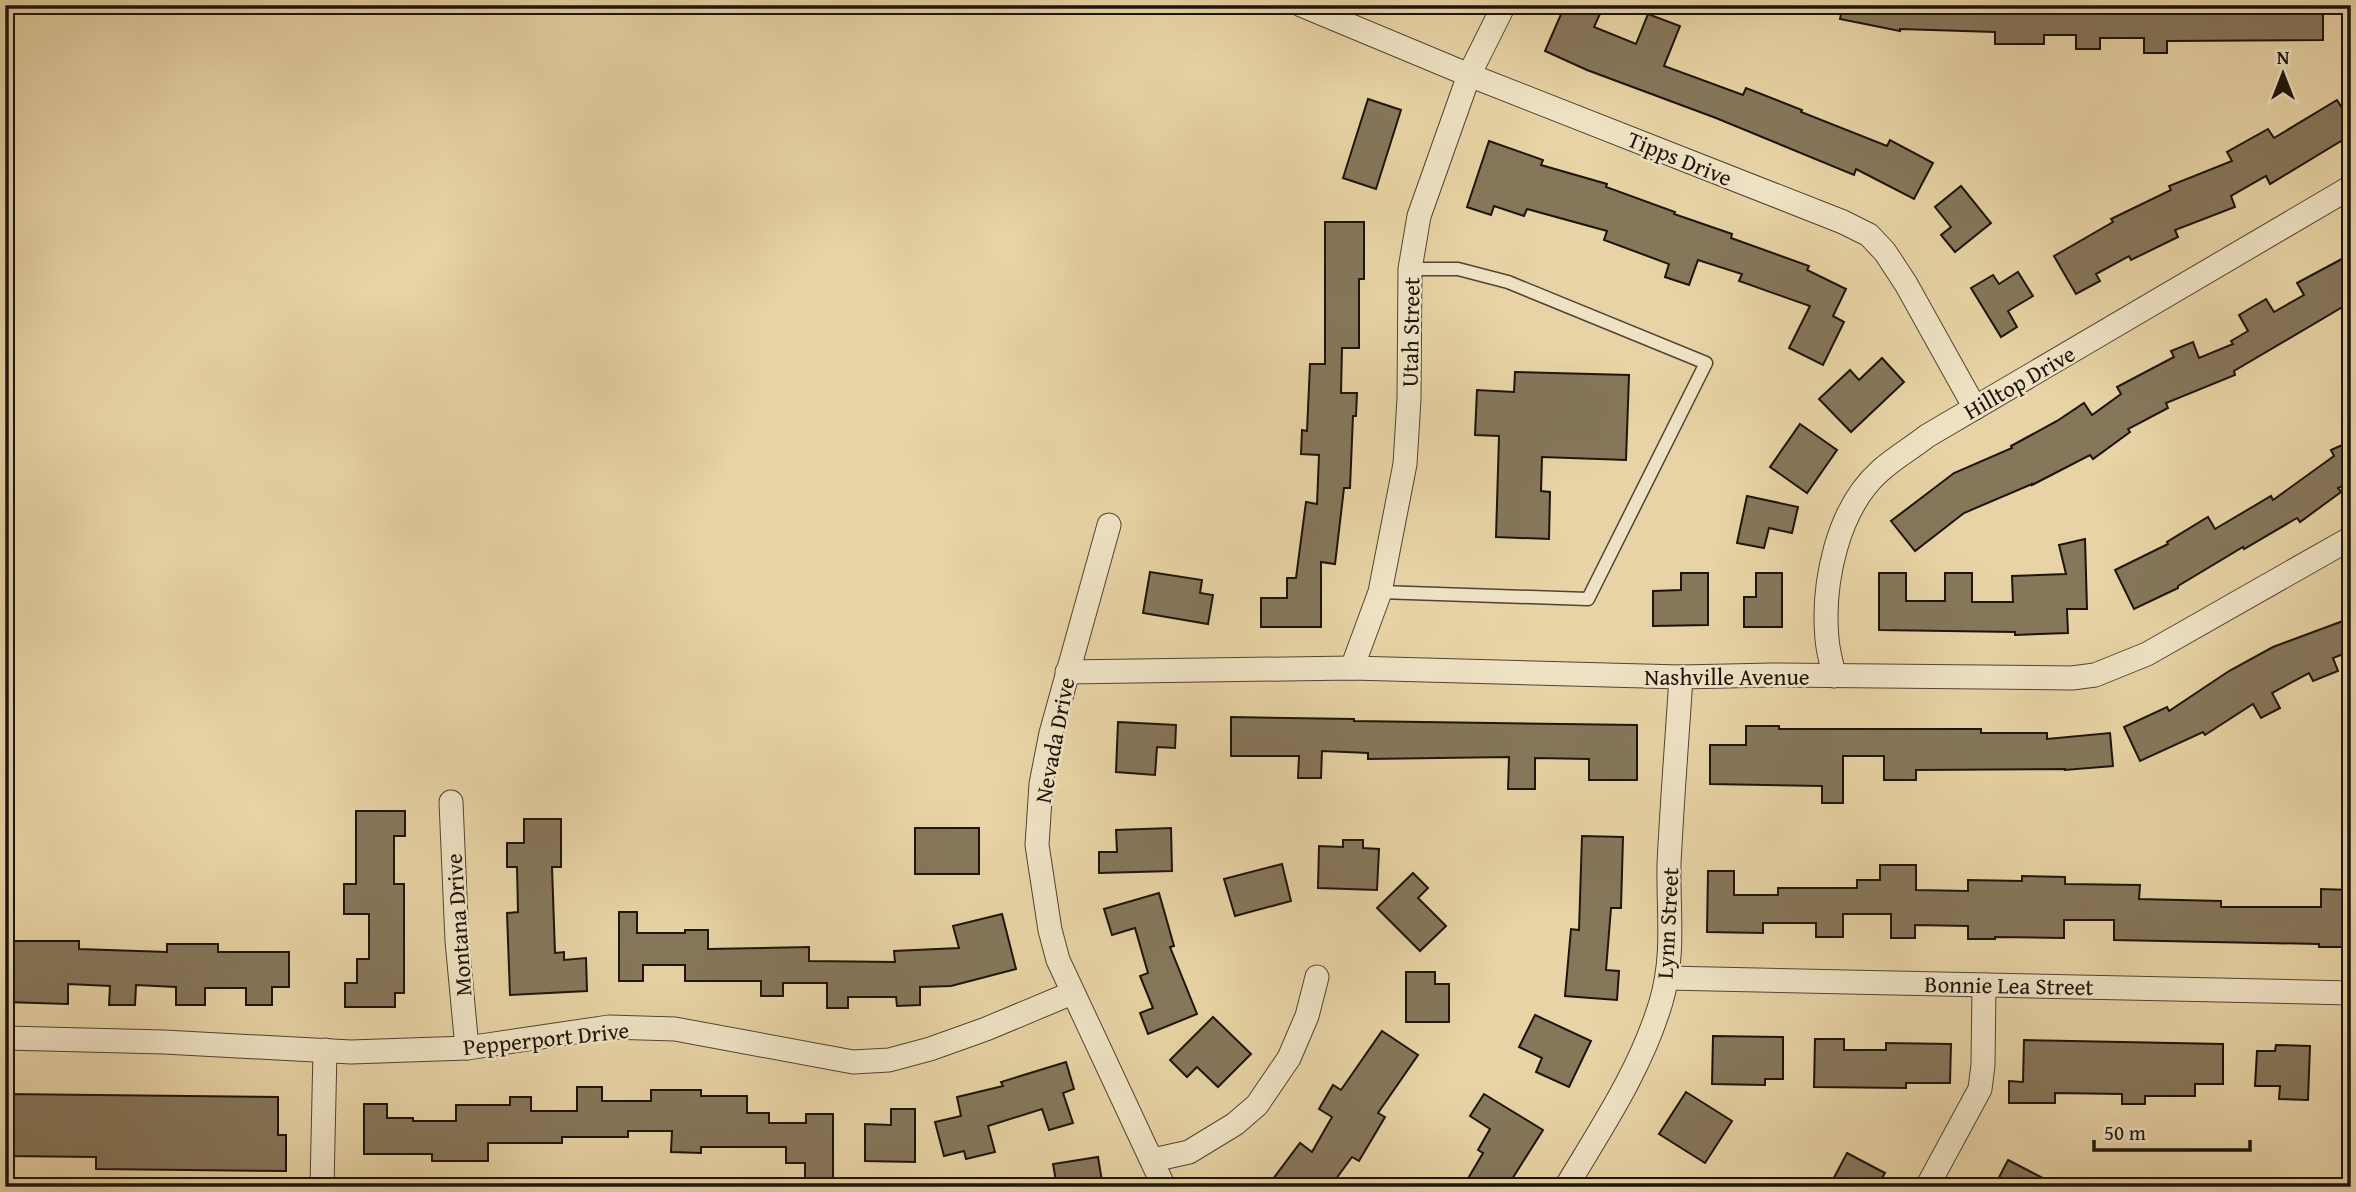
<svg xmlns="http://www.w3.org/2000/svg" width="2356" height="1192" viewBox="0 0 2356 1192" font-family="'Gentium Book Plus',serif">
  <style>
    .building { fill: #86775b; stroke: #1d140b; stroke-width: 2 }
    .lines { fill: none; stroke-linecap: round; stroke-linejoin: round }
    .service-casing { stroke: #504432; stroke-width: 15 }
    .minor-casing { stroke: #504432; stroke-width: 25 }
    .service { stroke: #efe2c4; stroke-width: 12 }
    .minor { stroke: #efe2c4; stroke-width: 23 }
    .labels { text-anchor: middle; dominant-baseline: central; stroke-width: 5; stroke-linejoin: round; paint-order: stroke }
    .street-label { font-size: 23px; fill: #1d140b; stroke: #efe2c4 }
  </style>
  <rect width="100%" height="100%" fill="#e7d3a5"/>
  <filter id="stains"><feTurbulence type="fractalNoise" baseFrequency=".00286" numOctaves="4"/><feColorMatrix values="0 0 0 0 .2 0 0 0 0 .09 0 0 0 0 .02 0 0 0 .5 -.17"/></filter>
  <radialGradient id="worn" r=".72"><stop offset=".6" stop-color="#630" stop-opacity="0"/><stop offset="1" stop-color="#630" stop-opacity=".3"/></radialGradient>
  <g class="building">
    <polygon points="1565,5 1604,5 1594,27 1636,44 1648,14 1680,26 1664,66 1743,95 1746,88 1802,110 1801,112 1887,146 1890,140 1933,163 1914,199 1856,169 1854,175 1716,118 1587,70 1545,51"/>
    <polygon points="1843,5 2323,5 2323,40 2167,41 2167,53 2144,53 2144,38 2100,38 2100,49 2076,49 2076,35 2044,35 2044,44 1995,44 1995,32 1900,29 1900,31 1840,19"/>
    <polygon points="1368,99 1401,110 1376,189 1343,178"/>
    <polygon points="2337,100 2351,122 2351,135 2270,184 2266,176 2231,196 2235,207 2175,230 2178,237 2131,260 2129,256 2096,274 2100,281 2076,294 2054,256 2113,222 2111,219 2171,190 2169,186 2232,161 2227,152 2268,129 2274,138"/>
    <polygon points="1489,141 1543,160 1541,165 1607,184 1606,187 1675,212 1674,214 1732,234 1731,238 1809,266 1807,270 1846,289 1833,316 1844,322 1823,365 1789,348 1810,306 1739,281 1742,274 1698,260 1689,285 1665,277 1669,264 1604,240 1607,231 1527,209 1524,216 1494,206 1491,215 1467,207"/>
    <polygon points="1961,186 1991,223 1955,252 1941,235 1951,227 1935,207"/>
    <polygon points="1325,222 1364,222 1364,279 1359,279 1359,348 1342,348 1341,393 1357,393 1356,416 1353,416 1350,488 1344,488 1335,564 1321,562 1321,627 1261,627 1261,598 1287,598 1287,578 1296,578 1306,502 1317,504 1319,455 1301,454 1302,430 1307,431 1310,364 1325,364"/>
    <polygon points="2351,254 2351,302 2234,371 2235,375 2166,403 2168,408 2128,429 2130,432 2093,459 2090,455 2032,485 2032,484 1964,513 1915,551 1891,521 1954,473 2012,448 2011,446 2057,421 2084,403 2092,415 2121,394 2117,387 2174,357 2171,351 2193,342 2199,358 2233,344 2231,341 2248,331 2239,315 2266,299 2274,312 2304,295 2297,283"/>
    <polygon points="2018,272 2033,296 2008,311 2017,327 2001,337 1971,288 1993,275 1999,284"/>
    <polygon points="1882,358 1904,382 1851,432 1819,399 1850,370 1859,380"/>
    <polygon points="1515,372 1629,375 1626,460 1542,457 1541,491 1550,492 1549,539 1496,537 1499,436 1475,435 1477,390 1514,392"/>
    <polygon points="1800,424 1837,450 1807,493 1770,467"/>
    <polygon points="2351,441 2351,495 2346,484 2338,488 2341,492 2300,522 2297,518 2244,549 2243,547 2178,586 2178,588 2134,609 2115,570 2168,544 2167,542 2208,517 2215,529 2271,496 2273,500 2334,456 2331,450"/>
    <polygon points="1747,496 1798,507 1792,533 1769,528 1764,548 1737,543"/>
    <polygon points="2085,539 2087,609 2067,609 2068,633 2015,635 2015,632 1879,630 1879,573 1906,573 1906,601 1945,601 1945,573 1972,573 1972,602 2013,602 2012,576 2066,574 2059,545"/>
    <polygon points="1150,572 1202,580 1200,593 1213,595 1208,624 1143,613"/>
    <polygon points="1681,573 1708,573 1708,625 1653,626 1653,591 1681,590"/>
    <polygon points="1756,573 1782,573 1782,627 1744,627 1744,597 1756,597"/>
    <polygon points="2351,618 2351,651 2333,658 2338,671 2313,681 2309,673 2272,693 2280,708 2261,718 2253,704 2205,735 2203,732 2140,761 2124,727 2167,707 2169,711 2229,671 2273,647"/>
    <polygon points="1231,717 1354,719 1354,721 1637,725 1637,780 1589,780 1589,759 1535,758 1535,789 1508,789 1509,757 1368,759 1368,753 1322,751 1321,778 1298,778 1299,756 1231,756"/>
    <polygon points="1118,722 1176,725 1175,748 1157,747 1155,775 1116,772"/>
    <polygon points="1746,726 1779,726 1779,729 1981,729 1981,733 2047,733 2047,739 2110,733 2113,766 2065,770 2065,769 1916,770 1916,780 1884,780 1884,756 1843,756 1843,803 1822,803 1822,786 1710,784 1710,745 1746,745"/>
    <polygon points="356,811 405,811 405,836 394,836 394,884 404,884 404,993 395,993 395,1007 345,1007 345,983 357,983 357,959 369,959 369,914 344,914 344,884 356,884"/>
    <polygon points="524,819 561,819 561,867 552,867 555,953 564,952 564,960 586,958 587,991 510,995 507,913 518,912 517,867 507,867 507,843 524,843"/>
    <rect x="915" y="828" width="64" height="46"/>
    <polygon points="1171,828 1172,871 1099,873 1099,852 1117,852 1116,830"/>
    <polygon points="1582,836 1623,837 1621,908 1611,908 1606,970 1619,971 1617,1000 1565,996 1571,929 1579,930"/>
    <polygon points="1343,840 1363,840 1363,848 1379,849 1377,890 1318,888 1319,846 1343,847"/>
    <polygon points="1282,864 1291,901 1235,916 1224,879"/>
    <polygon points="1880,865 1916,865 1916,890 1968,891 1968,880 2022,881 2022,876 2065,877 2065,884 2140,885 2139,899 2221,901 2221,907 2321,907 2321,889 2351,890 2351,922 2344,922 2343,947 2319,947 2319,944 2114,940 2114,920 2064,920 2064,938 1995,937 1995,939 1968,939 1968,926 1915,925 1915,938 1891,938 1891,914 1843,914 1843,937 1816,937 1816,923 1763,923 1763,933 1707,932 1708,871 1734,871 1734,895 1778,895 1778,888 1857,888 1857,880 1880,880"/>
    <polygon points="1413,873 1428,888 1418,898 1446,926 1420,951 1377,908"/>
    <polygon points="1159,893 1174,946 1170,947 1197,1014 1148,1034 1140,1013 1153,1008 1140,976 1148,973 1135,928 1112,935 1104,909"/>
    <polygon points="619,912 637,912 637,933 685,933 685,930 708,930 708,949 809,947 809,961 895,962 894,951 959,948 953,926 1002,914 1016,969 951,986 920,987 920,1005 897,1006 896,997 848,997 848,1008 827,1008 827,983 783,983 783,996 761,996 761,981 685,981 685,965 643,965 643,981 619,981"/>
    <polygon points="5,941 79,941 79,949 167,952 167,944 218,944 218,952 289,952 289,987 272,987 272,1005 246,1005 246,988 205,988 205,1005 176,1005 176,987 136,985 135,1005 109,1005 110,986 68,984 68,1004 5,1002"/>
    <polygon points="1406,972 1435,972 1435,984 1449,984 1449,1022 1406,1022"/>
    <polygon points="1535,1015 1591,1041 1569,1087 1536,1072 1542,1058 1519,1047"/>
    <polygon points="1213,1017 1251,1054 1218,1087 1197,1067 1187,1077 1170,1060"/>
    <polygon points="1382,1031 1418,1055 1378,1113 1385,1117 1359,1161 1352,1157 1330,1187 1267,1187 1300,1143 1312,1152 1332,1117 1319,1109 1333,1085 1341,1090"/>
    <polygon points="1713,1036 1783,1037 1783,1079 1765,1079 1765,1085 1712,1084"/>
    <polygon points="1815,1039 1844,1039 1844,1050 1886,1050 1886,1043 1951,1044 1950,1083 1906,1083 1906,1088 1814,1087"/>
    <polygon points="2024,1040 2223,1044 2223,1084 2195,1084 2195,1096 2145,1096 2145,1104 2122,1104 2122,1094 2055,1093 2055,1103 2009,1103 2009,1081 2023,1082"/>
    <polygon points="2276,1045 2310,1046 2308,1100 2279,1099 2280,1086 2255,1086 2257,1051 2275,1051"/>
    <polygon points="1066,1062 1074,1089 1063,1093 1073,1123 1049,1130 1042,1109 988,1126 995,1152 966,1159 964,1151 944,1156 935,1122 961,1116 957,1097 1003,1086 1001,1082"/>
    <polygon points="577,1087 602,1087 602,1101 651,1101 651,1090 701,1090 701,1096 747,1096 747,1113 769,1113 769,1123 806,1123 806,1114 833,1114 833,1179 805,1179 805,1163 786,1163 786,1147 701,1147 701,1153 671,1152 672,1131 628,1131 628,1137 562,1137 562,1143 488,1143 488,1161 432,1161 432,1154 364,1154 364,1104 387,1104 387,1118 413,1118 413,1121 456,1121 456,1105 510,1105 510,1097 531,1097 531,1111 577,1111"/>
    <polygon points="1686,1092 1732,1121 1705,1163 1659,1134"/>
    <polygon points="5,1094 278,1097 278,1135 286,1135 286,1171 96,1169 96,1157 5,1156"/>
    <polygon points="1484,1094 1543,1130 1507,1187 1463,1187 1483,1153 1478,1150 1490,1129 1470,1116"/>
    <polygon points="891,1109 915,1109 915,1162 865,1161 865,1124 891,1125"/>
    <polygon points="1847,1153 1885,1173 1877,1187 1829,1187"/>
    <polygon points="1098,1157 1103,1187 1057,1187 1053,1164"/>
    <polygon points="2008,1160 2060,1187 1994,1187"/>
  </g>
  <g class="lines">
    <g class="service-casing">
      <polyline id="service" points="1380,592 1588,599 1706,363 1508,282 1458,269 1410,269"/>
    </g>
    <g class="minor-casing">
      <g id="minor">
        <polyline points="1301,5 1469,75 1843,222 1869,235 1885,252 1906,284 1975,408"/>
        <polyline points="1109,525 1051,733 1041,784 1037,845 1050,930 1058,960 1164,1187"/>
        <polyline points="1352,668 1380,592 1405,464 1409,399 1410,269 1419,216 1469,75 1504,5"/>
        <polyline points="1067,672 1352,668 1681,677 1772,675 2072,678 2095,675 2147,654 2351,538"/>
        <path d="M 1834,676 C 1832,664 1828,652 1827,639 C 1822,584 1837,509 1880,471 C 1894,458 1912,448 1927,436 L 2351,187"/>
        <polyline points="451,802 457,941 467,1048"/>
        <polyline points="1667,978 2351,993"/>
        <polyline points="5,1038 164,1042 351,1052 467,1048 609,1027 675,1029 853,1062 889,1060 930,1049 986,1029 1072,993"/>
        <polyline points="1153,1160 1189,1152 1235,1124 1257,1105 1289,1058 1307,1016 1317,977"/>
        <polyline points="322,1187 325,1050"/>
        <path d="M 1566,1187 C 1602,1127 1641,1069 1661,1002 C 1675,955 1668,911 1669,864 C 1672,802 1677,740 1681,677"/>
        <polyline points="1927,1187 1980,1089 1983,1065 1984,985"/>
      </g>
    </g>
    <use href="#service" class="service"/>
    <use href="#minor" class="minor"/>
  </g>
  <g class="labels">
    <g class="street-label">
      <text transform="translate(1680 158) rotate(22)">Tipps Drive</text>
      <text transform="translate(1410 332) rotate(-89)">Utah Street</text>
      <text transform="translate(2019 382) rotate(-30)">Hilltop Drive</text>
      <text x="1727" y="676">Nashville Avenue</text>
      <text transform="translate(1054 740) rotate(-79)">Nevada Drive</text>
      <text transform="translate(1667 923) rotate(-87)">Lynn Street</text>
      <text transform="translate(458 925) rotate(-94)">Montana Drive</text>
      <text transform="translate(2009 985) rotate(1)">Bonnie Lea Street</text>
      <text transform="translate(546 1038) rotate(-6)">Pepperport Drive</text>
    </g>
  </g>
  <rect width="2356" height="1192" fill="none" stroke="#e7d3a5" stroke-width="28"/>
  <rect x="7" y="7" width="2342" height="1178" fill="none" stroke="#1d140b" stroke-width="3.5"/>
  <rect x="14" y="14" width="2328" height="1164" fill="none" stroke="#1d140b" stroke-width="2"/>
  <g transform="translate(2283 74)" stroke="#efe2c4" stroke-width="5" paint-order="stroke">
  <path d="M0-5L12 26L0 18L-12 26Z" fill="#1d140b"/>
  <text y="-10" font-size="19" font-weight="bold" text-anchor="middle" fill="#1d140b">N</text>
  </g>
  <path d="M2094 1140v10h156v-10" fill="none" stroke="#1d140b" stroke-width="3.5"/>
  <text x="2104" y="1140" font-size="21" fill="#1d140b" stroke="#efe2c4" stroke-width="5" paint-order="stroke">50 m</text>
  <rect width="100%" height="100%" filter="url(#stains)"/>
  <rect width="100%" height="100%" fill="url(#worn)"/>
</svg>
